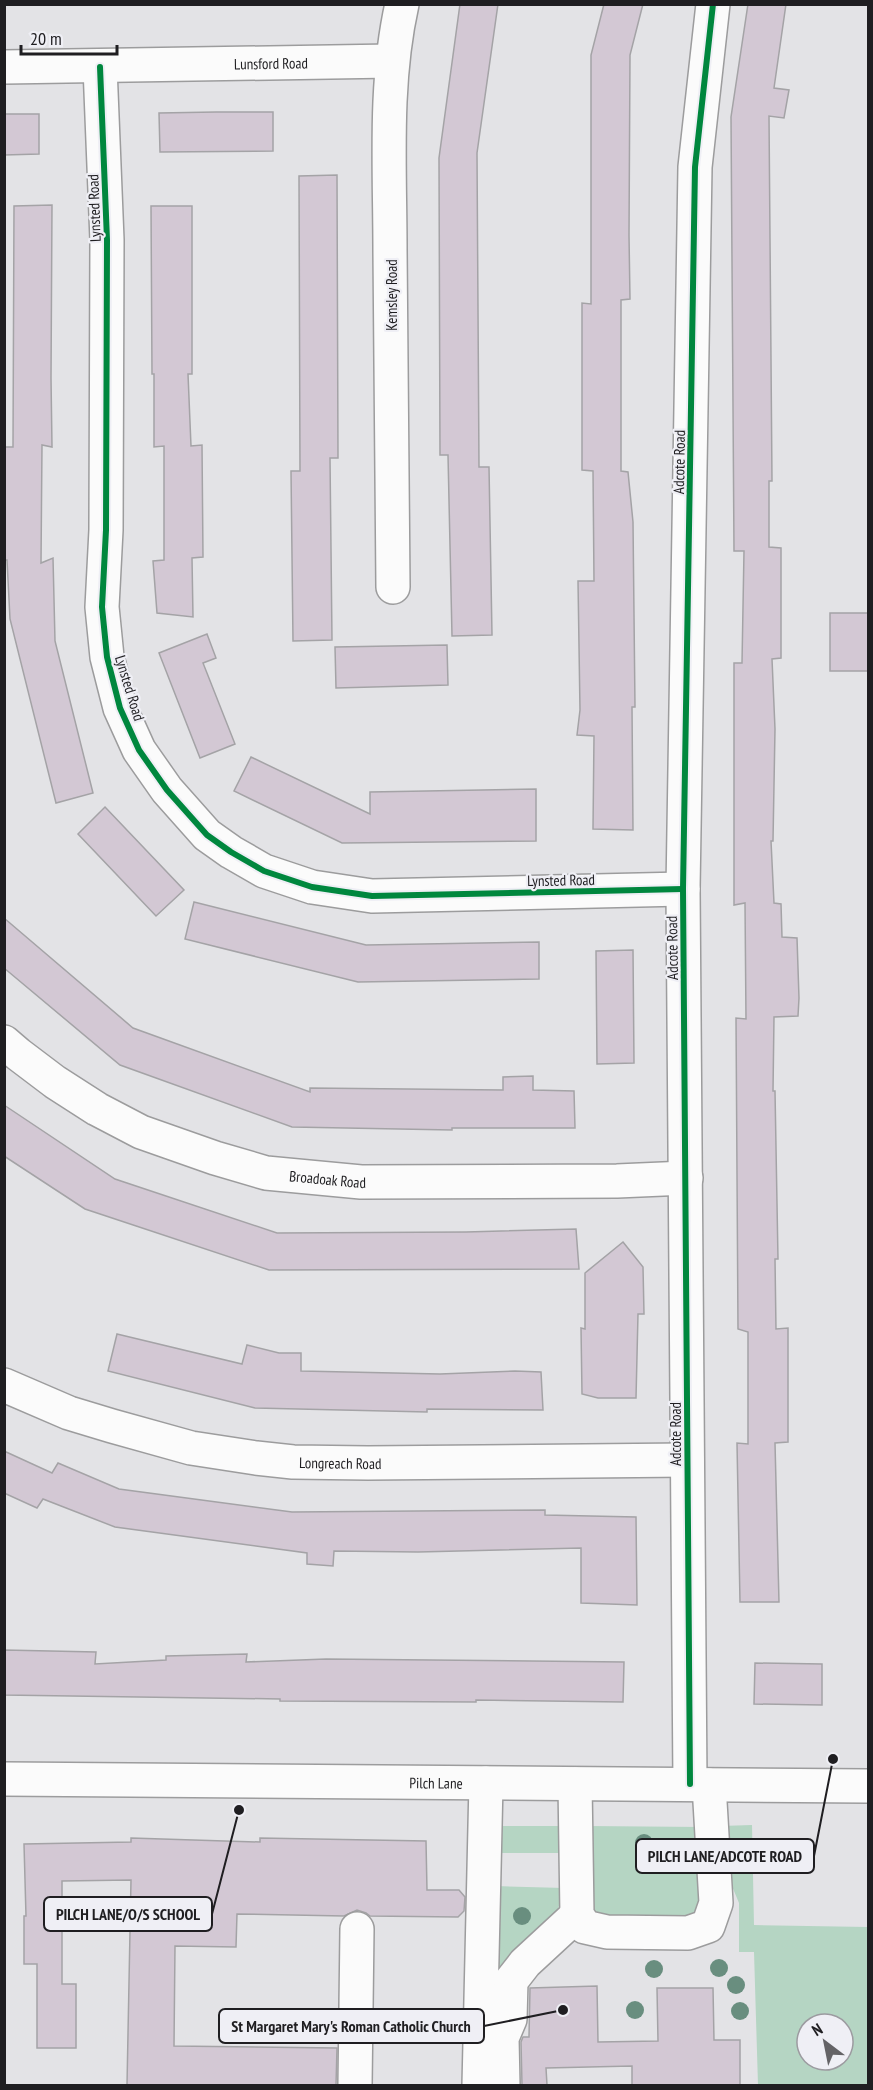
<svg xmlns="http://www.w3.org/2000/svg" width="873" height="2090" viewBox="0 0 873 2090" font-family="'PT Sans Narrow',sans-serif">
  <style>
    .green { fill: #b5d5c3; fill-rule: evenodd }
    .building { fill: #d3c8d4; stroke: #a4a3a6; stroke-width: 1.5 }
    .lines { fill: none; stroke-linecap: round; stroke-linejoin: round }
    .minor-casing { stroke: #9c9c9d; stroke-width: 36 }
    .minor { stroke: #fbfbfb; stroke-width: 33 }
    .cycleway-casing { stroke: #efeff5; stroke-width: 10 }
    .cycleway { stroke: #00873e; stroke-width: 6 }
    .tree { fill: #698e7f }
    .labels { text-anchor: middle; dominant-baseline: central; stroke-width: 4.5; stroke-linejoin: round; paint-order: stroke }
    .street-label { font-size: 15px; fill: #1f1e21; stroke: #efeff5 }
    .leader { fill: none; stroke: #1f1e21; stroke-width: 2 }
    .callout-dot { fill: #1f1e21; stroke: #efeff5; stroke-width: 2 }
    .callout { fill: #efeff5; stroke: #1f1e21; stroke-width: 2 }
    .callout-label { font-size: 16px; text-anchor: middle; font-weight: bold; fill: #1f1e21 }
  </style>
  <rect width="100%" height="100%" fill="#e3e3e6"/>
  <g class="green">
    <path d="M 752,1825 L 754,1925 L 868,1927 L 868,2085 L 758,2085 L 754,1952 L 739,1952 L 739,1903 L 727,1874 L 721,1826 ZM 807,2024 L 843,2024 L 843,2060 L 807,2060 Z"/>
    <rect x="497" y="1826" width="72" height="27"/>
    <polygon points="588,1826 702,1827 705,1896 698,1912 684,1921 599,1916 593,1910"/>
    <polygon points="495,1886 564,1888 558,1909 492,1975"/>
  </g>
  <g class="building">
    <polygon points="460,4 498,4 477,153 479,467 489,467 492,635 452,636 448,455 440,455 439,158"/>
    <polygon points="604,4 643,4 630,55 629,235 630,299 621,300 621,471 628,472 633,522 635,707 632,707 633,830 593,829 594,736 577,735 580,710 578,581 594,581 593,471 582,470 582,303 591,304 591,55"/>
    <polygon points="748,4 786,4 774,88 789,90 784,118 769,116 772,481 769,481 769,547 781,548 781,658 772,659 775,729 773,841 771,841 774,903 781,904 782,937 797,938 799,998 798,1016 774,1017 773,1091 775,1091 778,1259 775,1259 776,1329 788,1328 788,1442 775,1443 779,1602 740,1602 737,1443 748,1444 748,1332 738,1329 736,1018 746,1019 745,903 734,905 734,663 742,663 744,551 734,551 731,117"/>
    <polygon points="216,112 273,112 273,151 160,152 159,113"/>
    <polygon points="4,114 39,114 39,154 4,155"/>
    <polygon points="337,175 338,458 330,458 332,640 293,641 291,471 300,471 299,176"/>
    <polygon points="52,205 51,378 52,447 42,445 41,563 53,558 55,641 93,793 56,803 10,619 7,560 4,560 4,447 13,447 14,206"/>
    <polygon points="151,206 192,206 192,374 188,374 191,446 202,445 203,557 192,558 193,617 157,613 153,561 164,560 164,446 154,447 154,374 152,374"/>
    <rect x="830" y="613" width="38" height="58"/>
    <polygon points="207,634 216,658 203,663 235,744 200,758 159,653"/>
    <polygon points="447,645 448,685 336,688 335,647"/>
    <polygon points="251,757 370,814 370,792 536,789 536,841 342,843 234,791"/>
    <polygon points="105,807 184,890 156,916 78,834"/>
    <polygon points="194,902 366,945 539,942 539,979 358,982 185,939"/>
    <polygon points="4,918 133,1028 310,1092 310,1088 503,1090 503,1077 533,1076 533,1090 574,1091 575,1128 452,1128 452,1130 292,1127 120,1065 4,968"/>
    <polygon points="633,950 634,1063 597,1064 596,951"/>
    <polygon points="4,1105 115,1179 277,1233 466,1232 576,1229 579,1269 269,1270 85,1209 4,1156"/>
    <polygon points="623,1242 643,1267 644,1314 638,1314 636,1398 598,1398 582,1394 581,1328 585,1329 585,1273"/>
    <polygon points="117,1334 242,1364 247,1345 279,1353 301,1353 301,1371 440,1374 515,1371 541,1372 543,1410 427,1409 427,1412 255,1408 108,1371"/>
    <polygon points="4,1451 52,1473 58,1463 119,1489 292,1512 545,1510 545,1515 636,1517 637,1605 581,1603 581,1548 418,1552 334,1551 333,1566 307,1564 307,1553 115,1527 43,1499 37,1508 4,1493"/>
    <polygon points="4,1650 96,1652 95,1664 166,1660 166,1656 247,1654 246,1662 326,1659 624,1662 623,1702 476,1700 476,1702 280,1701 280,1699 4,1695"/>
    <polygon points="755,1663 822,1664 822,1705 754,1704"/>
    <polygon points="131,1838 260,1842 260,1838 426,1841 427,1890 459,1890 465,1897 464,1911 458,1917 370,1916 366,1913 357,1910 344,1916 237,1914 236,1947 175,1946 174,2046 337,2048 336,2085 127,2085 131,1880 62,1881 62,1984 76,1984 76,2048 37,2048 37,1964 24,1964 24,1916 26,1916 24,1844 131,1842"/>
    <polygon points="597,1986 598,2042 658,2041 657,1988 713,1988 714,2040 740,2040 740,2085 632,2085 632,2066 546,2068 547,2085 522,2085 521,2042 523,2037 529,2037 530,1988"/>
  </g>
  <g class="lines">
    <g class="minor-casing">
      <g id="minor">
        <path id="s1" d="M 4,67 L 392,61"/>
        <polyline points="100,67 107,240 106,530 102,607 107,657 120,708 139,750 167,790 207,835 231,852 264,871 312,887 372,896 683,889"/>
        <path d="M 393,587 C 392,474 391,362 390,250 C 390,168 384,84 402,4"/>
        <path id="s2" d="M 4,1042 L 18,1054 L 55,1082 L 97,1109 L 141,1132 L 215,1158 L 266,1173 L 361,1182 L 617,1181 L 686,1178"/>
        <path id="s3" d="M 4,1385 L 69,1413 L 112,1426 L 191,1448 L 256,1458 L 293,1462 L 368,1463 L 687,1460"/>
        <path id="s4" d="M 4,1779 L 868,1786"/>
        <polyline points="575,1784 577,1915 585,1927 607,1932 688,1933 708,1926 716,1903 709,1785"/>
        <polyline points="690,1784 683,889 695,167 713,4"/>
        <polyline points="355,2086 357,1929"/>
        <polyline points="479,2086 486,1783"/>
        <polyline points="503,2086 502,2038 510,2019 511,1981 525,1963 577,1915"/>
      </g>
    </g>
    <use href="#minor" class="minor"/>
    <g class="cycleway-casing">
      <g id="cycleway">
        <polyline points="100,67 107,240 106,530 102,607 107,657 120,708 139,750 167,790 207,835 231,852 264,871 312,887 372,896 683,889"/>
        <polyline points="690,1784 683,889 695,167 713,4"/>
      </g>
    </g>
    <use href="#cycleway" class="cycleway"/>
  </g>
  <g class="tree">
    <circle cx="644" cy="1843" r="9"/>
    <circle cx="522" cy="1916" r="9"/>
    <circle cx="719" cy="1968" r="9"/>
    <circle cx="654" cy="1969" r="9"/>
    <circle cx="736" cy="1985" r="9"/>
    <circle cx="635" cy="2010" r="9"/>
    <circle cx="740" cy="2011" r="9"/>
  </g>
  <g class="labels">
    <g class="street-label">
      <text stroke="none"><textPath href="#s1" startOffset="267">Lunsford Road</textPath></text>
      <text transform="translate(94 208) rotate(-92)">Lynsted Road</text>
      <text transform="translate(391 295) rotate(-90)">Kemsley Road</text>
      <text transform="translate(679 462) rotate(-89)">Adcote Road</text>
      <text transform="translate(130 688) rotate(73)">Lynsted Road</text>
      <text transform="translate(561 880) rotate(-1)">Lynsted Road</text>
      <text transform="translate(672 948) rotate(-91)">Adcote Road</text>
      <text stroke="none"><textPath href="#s2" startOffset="358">Broadoak Road</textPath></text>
      <text transform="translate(675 1434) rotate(-90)">Adcote Road</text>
      <text stroke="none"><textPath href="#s3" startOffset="348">Longreach Road</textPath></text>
      <text stroke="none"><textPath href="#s4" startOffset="432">Pilch Lane</textPath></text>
    </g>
  </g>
  <path class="leader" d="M833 1759L814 1856M239 1810L212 1914M563 2010L484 2026"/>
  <g class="callout-dot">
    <circle cx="833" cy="1759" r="6"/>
    <circle cx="239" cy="1810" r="6"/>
    <circle cx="563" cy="2010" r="6"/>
  </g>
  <g class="callout">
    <rect x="636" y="1839" width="178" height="34" rx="6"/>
    <rect x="44" y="1897" width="168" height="34" rx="6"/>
    <rect x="219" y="2009" width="265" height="34" rx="6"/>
  </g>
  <g class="callout-label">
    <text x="725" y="1862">PILCH LANE/ADCOTE ROAD</text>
    <text x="128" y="1920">PILCH LANE/O/S SCHOOL</text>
    <text x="351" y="2032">St Margaret Mary's Roman Catholic Church</text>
  </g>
  <rect width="873" height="2090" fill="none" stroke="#1f1e21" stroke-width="12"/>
  <g transform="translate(825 2042) rotate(328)"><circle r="28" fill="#efeff5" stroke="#9c9ba0" stroke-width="1.5"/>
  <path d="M0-4.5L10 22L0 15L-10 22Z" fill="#646366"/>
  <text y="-9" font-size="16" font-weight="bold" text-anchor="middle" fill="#1f1e21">N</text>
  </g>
  <path d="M21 45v9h96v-9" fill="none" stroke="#1f1e21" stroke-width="3"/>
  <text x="30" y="45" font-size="18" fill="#1f1e21" stroke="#efeff5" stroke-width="4.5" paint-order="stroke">20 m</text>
</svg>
